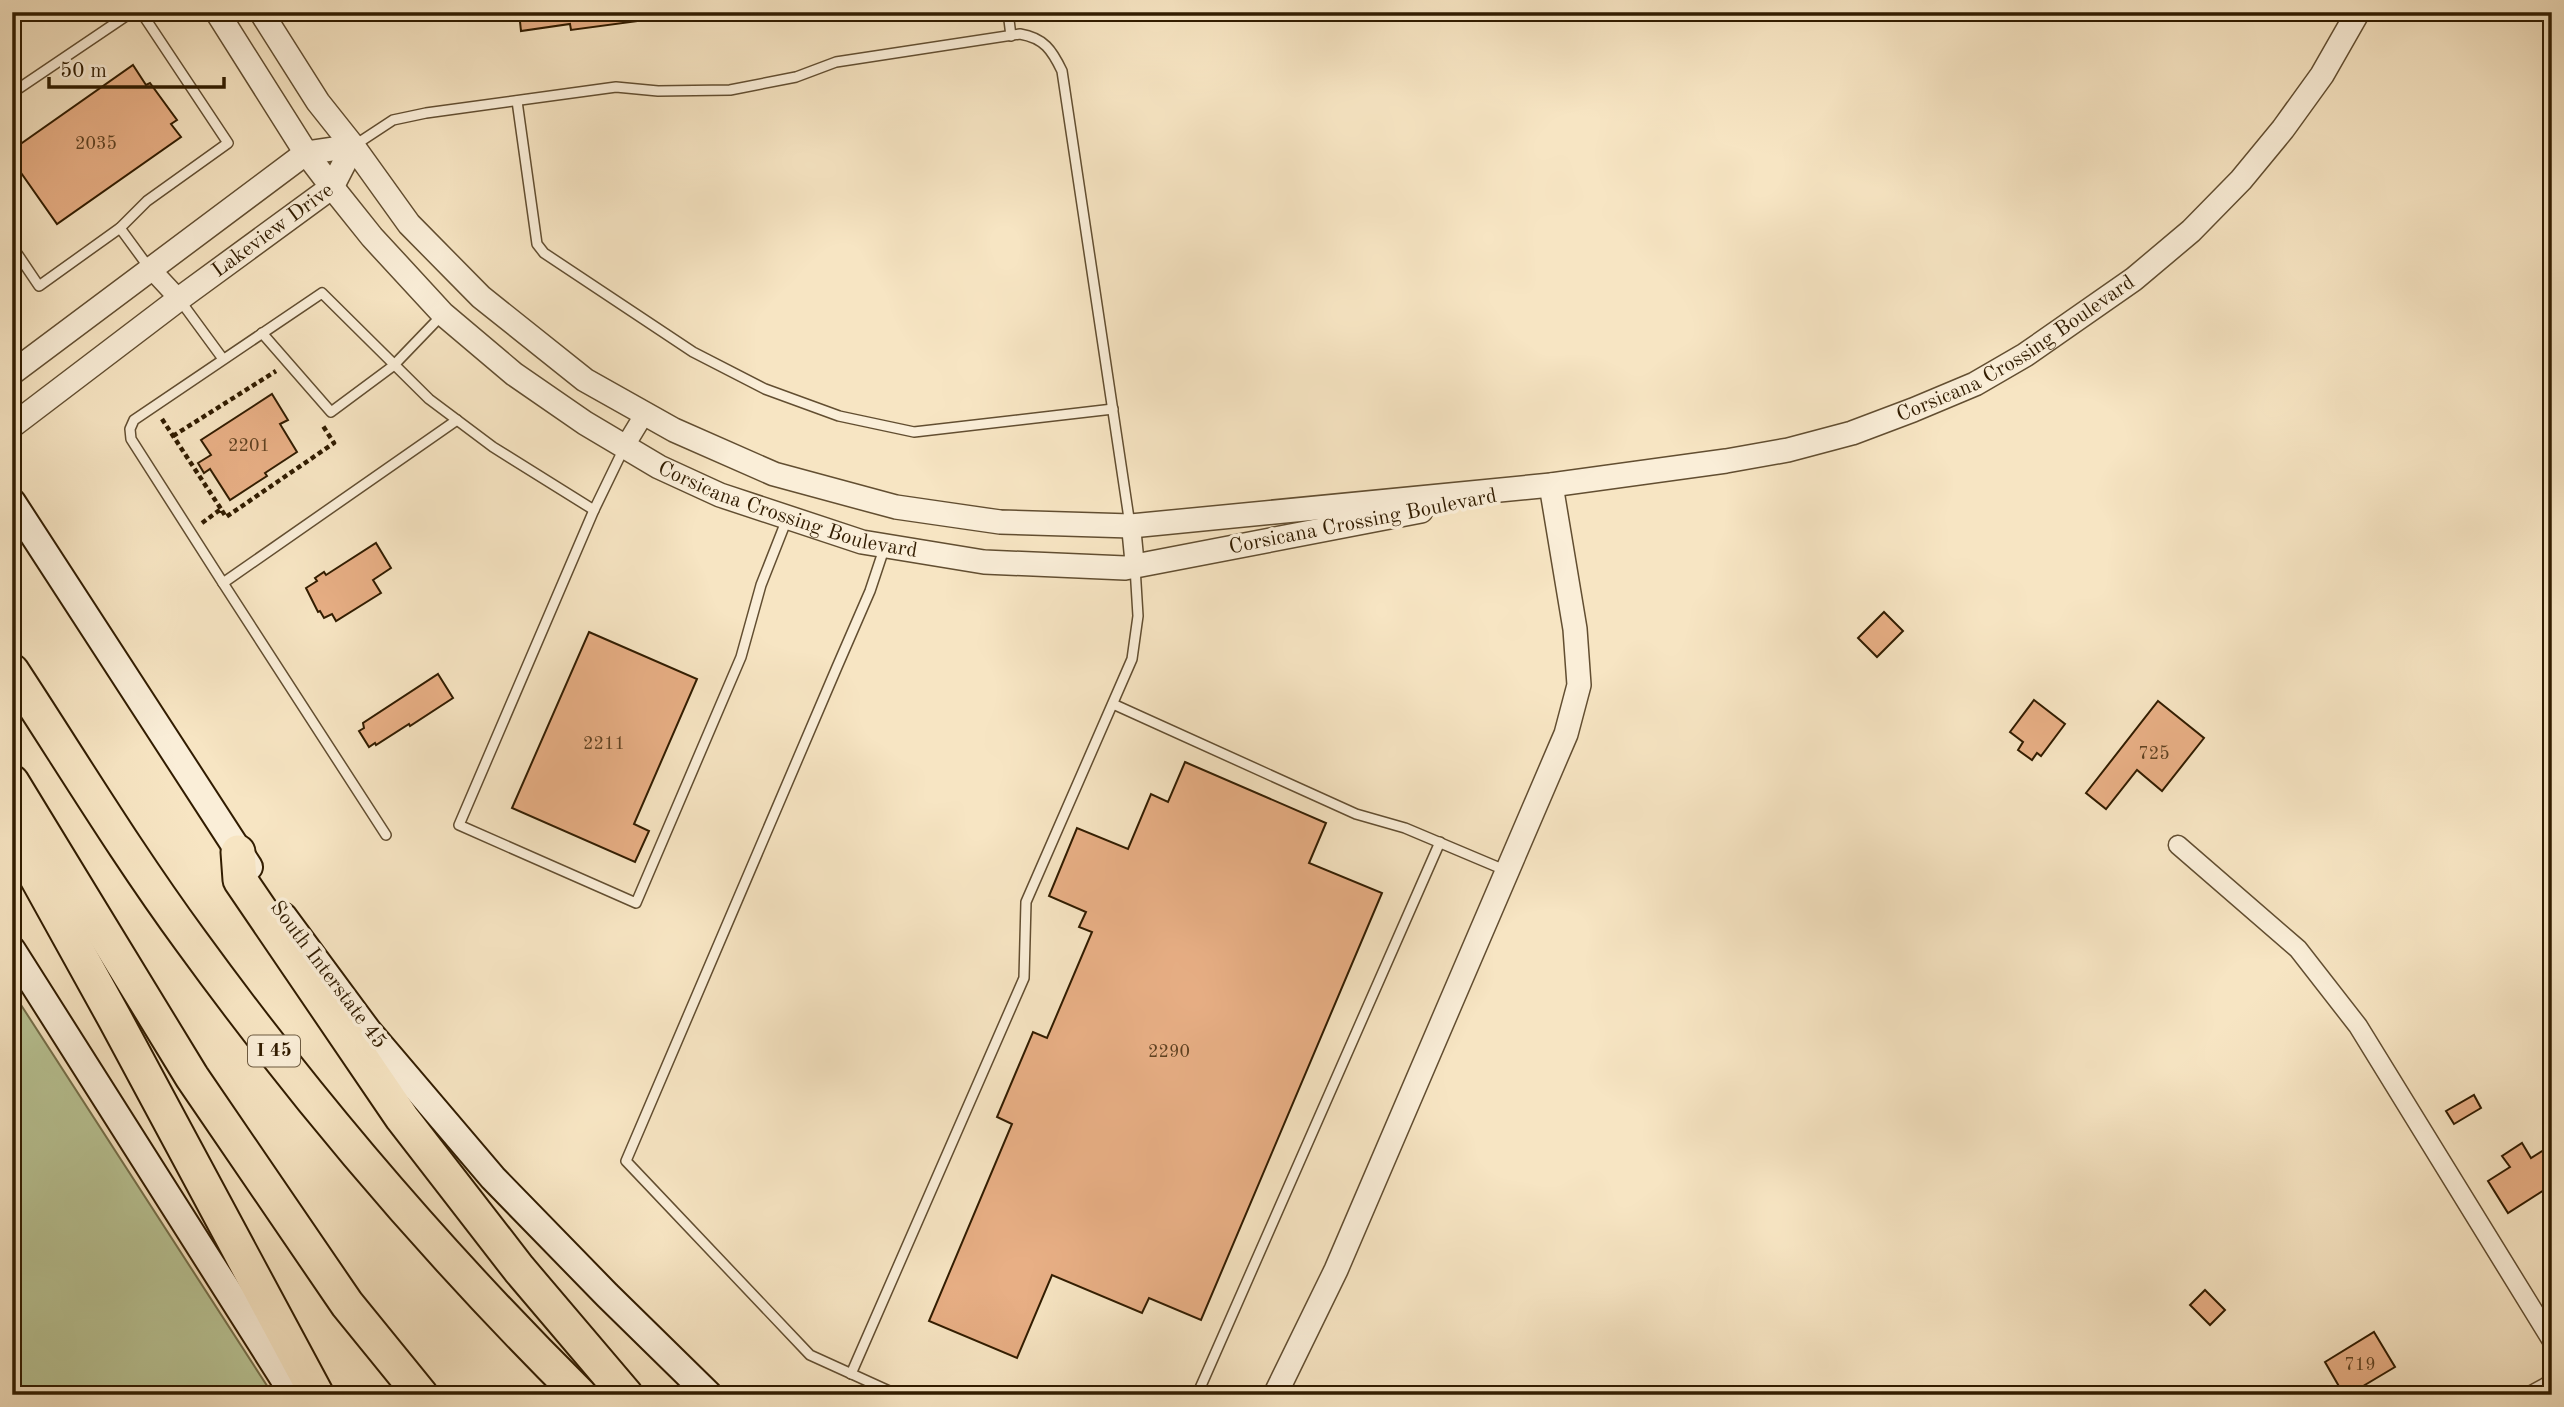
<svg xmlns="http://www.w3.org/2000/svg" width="2564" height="1407" viewBox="0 0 2564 1407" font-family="'Old Standard TT',serif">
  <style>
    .green { fill: #b9c596; stroke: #75704b; stroke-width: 2 }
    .building { fill: #e8af85; stroke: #311c00; stroke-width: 2 }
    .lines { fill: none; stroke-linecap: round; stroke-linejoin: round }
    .service-casing { stroke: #624e31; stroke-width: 12 }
    .minor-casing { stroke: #624e31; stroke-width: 21 }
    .tertiary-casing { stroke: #624e31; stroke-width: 26 }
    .secondary-casing { stroke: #311c00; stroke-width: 30 }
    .motorway-casing { stroke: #311c00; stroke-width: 37 }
    .path { stroke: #311c00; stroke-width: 4.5; stroke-dasharray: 5 3.5; stroke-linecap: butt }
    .service { stroke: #faeed8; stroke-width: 9 }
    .minor { stroke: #faeed8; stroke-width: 18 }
    .tertiary { stroke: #faeed8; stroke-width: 23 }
    .secondary { stroke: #faeed8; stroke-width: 26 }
    .motorway { stroke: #f7e5c3; stroke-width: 33 }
    .labels { text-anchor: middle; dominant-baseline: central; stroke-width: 7; stroke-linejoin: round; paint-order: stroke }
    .number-label { font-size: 18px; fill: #5f4121 }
    .shield { fill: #faeed8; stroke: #6d5b41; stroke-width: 2 }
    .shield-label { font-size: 19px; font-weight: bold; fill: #311c00 }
    .street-label { font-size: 21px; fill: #311c00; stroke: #faeed8 }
  </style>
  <rect width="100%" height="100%" fill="#f7e5c3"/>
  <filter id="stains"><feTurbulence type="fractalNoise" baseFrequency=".00286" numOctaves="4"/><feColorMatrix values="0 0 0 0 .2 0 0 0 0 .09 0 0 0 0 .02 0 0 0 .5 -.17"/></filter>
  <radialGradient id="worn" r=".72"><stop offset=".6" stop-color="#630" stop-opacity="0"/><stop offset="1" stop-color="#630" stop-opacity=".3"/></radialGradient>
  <polygon class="green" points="12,991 273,1395 12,1395"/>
  <g class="building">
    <polygon points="519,12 705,12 571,30 570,24 521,31"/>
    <polygon points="133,65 146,85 150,83 177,120 171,124 181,137 57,224 12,160 12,150"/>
    <polygon points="272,394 288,420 280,424 297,452 265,473 267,476 230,500 210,469 204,473 198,463 211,455 201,440"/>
    <polygon points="376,543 391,568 373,580 381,593 336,621 332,614 324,618 320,611 318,612 306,588 317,581 315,578 324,572 326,575"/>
    <polygon points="1884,612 1903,631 1877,657 1858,638"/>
    <polygon points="589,632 697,679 634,824 649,831 635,862 512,808"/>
    <polygon points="438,674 453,698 410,726 409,724 376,745 375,743 369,747 359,731 364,728 363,723"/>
    <polygon points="2034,700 2065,724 2041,756 2037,753 2032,760 2018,750 2023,742 2010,732"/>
    <polygon points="2158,701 2204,738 2162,791 2137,770 2106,809 2086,793"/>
    <polygon points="1185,762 1326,823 1309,863 1382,893 1201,1320 1149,1298 1142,1313 1052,1275 1017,1358 929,1321 1012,1124 997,1117 1033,1032 1047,1038 1092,932 1079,927 1086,912 1049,896 1077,828 1128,849 1151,794 1168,802"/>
    <polygon points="2474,1095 2481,1108 2454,1124 2446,1111"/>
    <polygon points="2522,1143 2531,1158 2552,1145 2552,1185 2508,1213 2488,1181 2510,1167 2502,1156"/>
    <polygon points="2205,1290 2225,1310 2210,1325 2190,1305"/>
    <polygon points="2374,1332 2395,1367 2348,1395 2344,1395 2325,1362"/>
  </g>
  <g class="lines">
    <g class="service-casing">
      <g id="service">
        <polyline points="1008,12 1011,36"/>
        <polyline points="12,93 132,12"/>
        <polyline points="517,101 537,244 544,253 693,352 765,389 839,416 914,432 1113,409"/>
        <path d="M 355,145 L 393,120 L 426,113 L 616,87 L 658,91 L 730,90 L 796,77 L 836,62 L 1020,34 C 1044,38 1052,50 1062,71 L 1130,525"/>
        <polyline points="120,228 150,269"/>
        <polyline points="12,246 39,286 120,228 147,201 228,143 141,12"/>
        <polyline points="179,299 223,359"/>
        <polyline points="262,333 331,412 393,366 443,314"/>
        <polyline points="624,448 594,510 459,825 636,903 741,657 761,585 787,519"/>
        <polyline points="885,546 870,591 837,667 626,1161 810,1355 898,1395"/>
        <polyline points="223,583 131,439 130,429 134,420 322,293 429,399 493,447 594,510"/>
        <polyline points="1113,704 1356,814 1405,828 1507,871"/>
        <polyline points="386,835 223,583 457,420"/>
        <polyline points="851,1374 1024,978 1026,902 1132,659 1138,616 1135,567"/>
        <polyline points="1197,1395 1440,842"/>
      </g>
    </g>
    <g class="minor-casing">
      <g id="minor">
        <polyline points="151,269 179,299"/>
        <polyline points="625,446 645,413"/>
        <polyline points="1131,526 1135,567"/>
        <polyline points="2178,845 2298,949 2358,1026 2552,1341"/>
        <polyline points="2532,1395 2552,1384"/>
      </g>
    </g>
    <g class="tertiary-casing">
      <g id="tertiary">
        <path id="s1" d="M 217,12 L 306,153 L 332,187 L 372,237 L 443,314 L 514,374 L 585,423 L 659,467 L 720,495 L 862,542 L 984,562 L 1125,568 L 1421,511"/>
        <path id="s2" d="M 261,12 L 318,102 L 353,146 L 409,224 L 481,297 L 585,380 L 674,430 L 774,474 L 896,507 L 1000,522 L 1131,526 L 1551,485 L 1726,461 L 1788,450 L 1852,433 L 1913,410 L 1975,384 L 2025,355 L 2134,279 L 2191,231 L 2241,180 L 2283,129 L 2322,75 L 2358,12"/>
        <polyline points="12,373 306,153 353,146"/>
        <path id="s3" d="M 12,426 L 179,299 L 332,187 L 353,146"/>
        <polyline points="1275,1395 1336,1270 1566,734 1579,685 1575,629 1551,485"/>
      </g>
    </g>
    <g class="secondary-casing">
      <g id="secondary">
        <polyline points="12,502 249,867"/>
        <polyline points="283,916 368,1031 493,1178 607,1295 709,1395"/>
        <polyline points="12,950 294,1395"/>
      </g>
    </g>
    <g class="motorway-casing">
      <g id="motorway">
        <path d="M 12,671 C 71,761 127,854 191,941 C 308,1102 438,1254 580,1395"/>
        <polyline points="12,782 192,1077 347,1304 421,1395"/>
        <polyline points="12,833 115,1019 317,1395"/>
        <polyline points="238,852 240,880 402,1118 519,1269 626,1395"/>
      </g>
    </g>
    <g class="path">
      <polyline points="162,419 221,509"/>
      <polyline points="173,436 276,371"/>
      <polyline points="202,523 221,509 226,517 334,443 323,426"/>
    </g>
    <use href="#service" class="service"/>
    <use href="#minor" class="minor"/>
    <use href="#tertiary" class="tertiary"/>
    <use href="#secondary" class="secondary"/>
    <use href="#motorway" class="motorway"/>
  </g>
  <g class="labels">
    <g class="number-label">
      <text x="96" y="144">2035</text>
      <text x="249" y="446">2201</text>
      <text x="604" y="744">2211</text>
      <text x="2154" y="754">725</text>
      <text x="1169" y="1052">2290</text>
      <text x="2360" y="1365">719</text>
    </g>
    <rect class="shield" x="248" y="1035.5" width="52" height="31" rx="5"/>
    <g class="shield-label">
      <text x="274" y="1051">I 45</text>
    </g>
    <g class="street-label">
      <text stroke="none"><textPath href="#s3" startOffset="326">Lakeview Drive</textPath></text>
      <text stroke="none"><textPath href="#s2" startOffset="1981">Corsicana Crossing Boulevard</textPath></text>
      <text stroke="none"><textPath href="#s1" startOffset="780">Corsicana Crossing Boulevard</textPath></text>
      <text transform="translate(1363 522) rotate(-11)">Corsicana Crossing Boulevard</text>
      <text transform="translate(328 975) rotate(53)">South Interstate 45</text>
    </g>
  </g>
  <rect width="2564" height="1407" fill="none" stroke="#f7e5c3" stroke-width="42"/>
  <rect x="14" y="14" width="2536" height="1379" fill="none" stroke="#311c00" stroke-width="3.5"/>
  <rect x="21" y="21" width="2522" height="1365" fill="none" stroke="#311c00" stroke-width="2"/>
  <path d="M49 77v10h175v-10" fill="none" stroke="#311c00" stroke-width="3.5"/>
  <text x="60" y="77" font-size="21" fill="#311c00" stroke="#faeed8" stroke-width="5" paint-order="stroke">50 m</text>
  <rect width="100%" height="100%" filter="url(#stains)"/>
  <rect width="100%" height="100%" fill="url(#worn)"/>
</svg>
